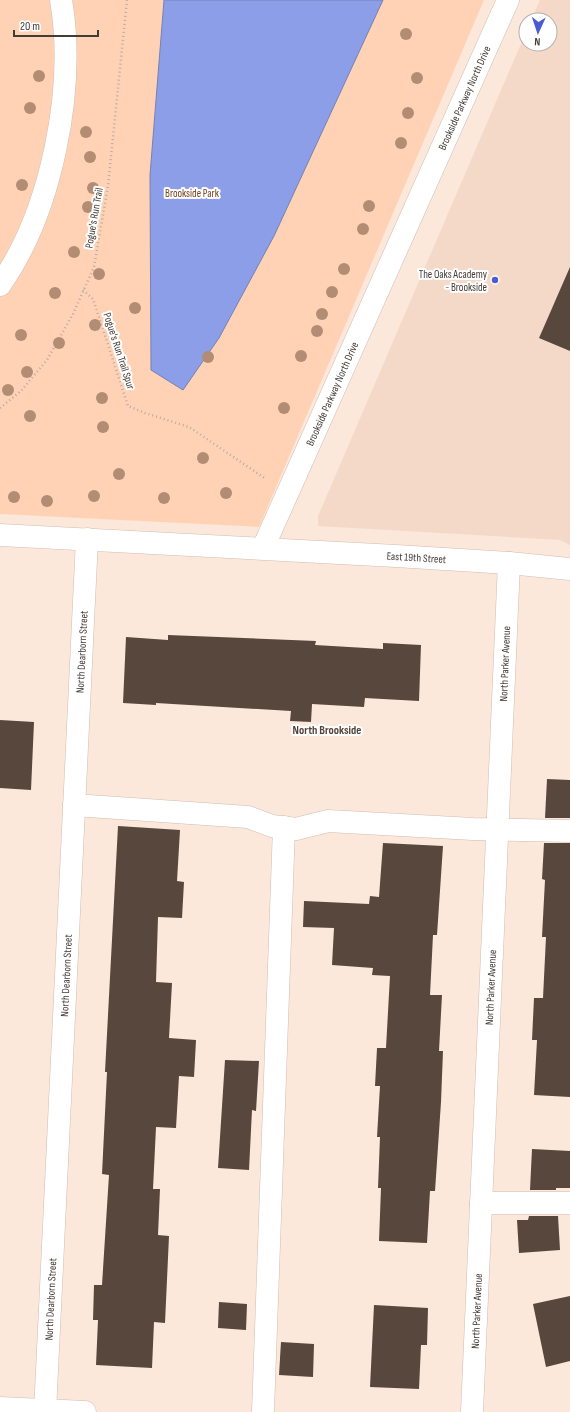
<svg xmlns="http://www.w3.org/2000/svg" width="570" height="1412" viewBox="0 0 570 1412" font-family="'Sofia Sans Condensed',sans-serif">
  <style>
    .built { fill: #f5d9c8 }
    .green { fill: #ffd2b6 }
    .water { fill: #8c9ee8; stroke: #7680b3 }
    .building { fill: #57473c }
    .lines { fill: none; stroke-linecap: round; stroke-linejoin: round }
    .minor-casing { stroke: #d1bdb1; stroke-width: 23 }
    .path { stroke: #bbaba1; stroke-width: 2.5; stroke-dasharray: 1 3; stroke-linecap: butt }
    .minor { stroke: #fff; stroke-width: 22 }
    .tree { fill: #b28d74 }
    .poi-dot { fill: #4b5bd0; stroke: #fff; stroke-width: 1.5 }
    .labels { text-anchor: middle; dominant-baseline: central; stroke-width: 4; stroke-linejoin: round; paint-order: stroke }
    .street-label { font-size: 11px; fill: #433b36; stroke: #fff }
    .park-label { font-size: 11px; fill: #754320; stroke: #fff }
    .poi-label { font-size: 11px; fill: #433b36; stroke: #fff; text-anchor: end }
    .neighbourhood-label { font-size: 12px; font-weight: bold; fill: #534238; stroke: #fff }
  </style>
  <rect width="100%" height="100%" fill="#fce7db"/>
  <polygon class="built" points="540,0 570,0 570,545 560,540 318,526 318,516 526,32 526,44 550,44 550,20 531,20"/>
  <polygon class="green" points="0,0 484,0 259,527 0,514"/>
  <polygon class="water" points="164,0 383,0 274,236 219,338 183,390 151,370 150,175"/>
  <g class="building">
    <polygon points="570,267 570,351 539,338"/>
    <polygon points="168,635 316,641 315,645 383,649 383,643 421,645 419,701 365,698 364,707 312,704 311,722 290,721 291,711 156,703 156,705 123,703 126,637 168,640"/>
    <polygon points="0,720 34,722 31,790 0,788"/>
    <polygon points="547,779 570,780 570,818 545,818"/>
    <polygon points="118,826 180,830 177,881 184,882 182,918 158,917 156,982 172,983 169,1038 196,1040 194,1077 179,1076 176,1128 156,1127 153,1189 160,1189 158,1235 169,1236 165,1323 154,1322 152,1368 96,1365 98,1320 93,1320 94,1285 102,1285 109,1175 102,1174 107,1072 105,1072"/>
    <polygon points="383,843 443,846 437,935 433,935 430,995 442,995 439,1051 443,1051 441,1102 435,1191 430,1191 427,1243 379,1241 381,1188 378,1188 380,1137 377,1137 380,1086 375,1086 377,1048 386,1048 390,976 372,975 373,968 332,965 334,928 303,927 304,901 369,904 370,896 379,897"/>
    <polygon points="544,843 570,843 570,1097 534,1095 537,1040 532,1040 534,998 543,998 546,937 542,937 545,880 542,879"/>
    <polygon points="225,1060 259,1061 256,1111 252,1110 249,1170 218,1168"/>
    <polygon points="532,1149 570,1151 570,1188 556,1188 556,1190 530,1190"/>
    <polygon points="529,1216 558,1216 560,1250 519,1253 517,1220 528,1220"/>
    <polygon points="570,1296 570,1361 546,1367 533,1304"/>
    <polygon points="219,1302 247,1304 246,1330 218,1328"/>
    <polygon points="374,1305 428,1308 427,1345 421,1345 419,1389 370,1387"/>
    <polygon points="281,1342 314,1344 313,1377 279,1375"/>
  </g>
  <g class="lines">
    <g class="minor-casing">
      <g id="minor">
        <path d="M 0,285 C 52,211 76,88 61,0"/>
        <path id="s1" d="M 0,535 L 396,556 L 509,563 L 570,569"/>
        <path id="s2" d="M 263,548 L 508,0"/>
        <polyline points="74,805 248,817 272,826 296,829 328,821 473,829 570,831"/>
        <polyline points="481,1203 570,1203"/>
        <polyline points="0,1408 85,1412"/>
        <path id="s3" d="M 45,1412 L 87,539"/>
        <polyline points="263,1412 284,827"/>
        <path id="s4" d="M 472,1412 L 509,563"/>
      </g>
    </g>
    <g class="path">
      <polyline points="83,290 93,299 128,406 145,413 189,427 266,479"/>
      <polyline points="0,408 21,391 47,360 73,314 94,267 108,186 127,0"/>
    </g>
    <use href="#minor" class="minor"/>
  </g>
  <g class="tree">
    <circle cx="406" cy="34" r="6"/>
    <circle cx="39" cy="76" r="6"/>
    <circle cx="417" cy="78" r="6"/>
    <circle cx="30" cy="108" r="6"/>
    <circle cx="408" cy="113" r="6"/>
    <circle cx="86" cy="132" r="6"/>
    <circle cx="401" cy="143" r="6"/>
    <circle cx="90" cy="157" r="6"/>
    <circle cx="22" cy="185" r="6"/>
    <circle cx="93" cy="188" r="6"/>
    <circle cx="369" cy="206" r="6"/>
    <circle cx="88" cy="207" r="6"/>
    <circle cx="363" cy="229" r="6"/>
    <circle cx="74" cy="252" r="6"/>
    <circle cx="344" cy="269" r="6"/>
    <circle cx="99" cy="274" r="6"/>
    <circle cx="332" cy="292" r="6"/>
    <circle cx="55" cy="293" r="6"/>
    <circle cx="135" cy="308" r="6"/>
    <circle cx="322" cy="314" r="6"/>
    <circle cx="95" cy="325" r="6"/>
    <circle cx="317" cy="331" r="6"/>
    <circle cx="21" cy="335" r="6"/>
    <circle cx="59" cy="343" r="6"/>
    <circle cx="301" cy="356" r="6"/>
    <circle cx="208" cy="357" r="6"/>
    <circle cx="27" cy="372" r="6"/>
    <circle cx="8" cy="390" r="6"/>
    <circle cx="102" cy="398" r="6"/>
    <circle cx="284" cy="408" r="6"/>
    <circle cx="30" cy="416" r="6"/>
    <circle cx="103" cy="427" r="6"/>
    <circle cx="203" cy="458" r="6"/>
    <circle cx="119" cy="474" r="6"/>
    <circle cx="226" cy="493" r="6"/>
    <circle cx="94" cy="496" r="6"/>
    <circle cx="14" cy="497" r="6"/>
    <circle cx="164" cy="498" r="6"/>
    <circle cx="47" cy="501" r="6"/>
  </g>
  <circle class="poi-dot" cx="495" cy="280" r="4"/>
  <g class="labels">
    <g class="street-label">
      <text stroke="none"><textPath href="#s2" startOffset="493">Brookside Parkway North Drive</textPath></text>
      <text transform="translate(94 218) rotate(-80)">Pogue's Run Trail</text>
      <text transform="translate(119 351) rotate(72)">Pogue's Run Trail Spur</text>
      <text stroke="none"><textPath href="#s2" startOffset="169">Brookside Parkway North Drive</textPath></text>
      <text stroke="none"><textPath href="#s1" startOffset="417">East 19th Street</textPath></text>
      <text stroke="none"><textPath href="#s3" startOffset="761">North Dearborn Street</textPath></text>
      <text stroke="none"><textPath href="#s4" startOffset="749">North Parker Avenue</textPath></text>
      <text stroke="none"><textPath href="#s3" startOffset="437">North Dearborn Street</textPath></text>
      <text stroke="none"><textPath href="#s4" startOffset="425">North Parker Avenue</textPath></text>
      <text stroke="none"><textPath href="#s3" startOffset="113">North Dearborn Street</textPath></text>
      <text stroke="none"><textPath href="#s4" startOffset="101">North Parker Avenue</textPath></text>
    </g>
    <g class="park-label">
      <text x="192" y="193">Brookside Park</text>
    </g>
    <g class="poi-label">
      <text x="487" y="274">The Oaks Academy<tspan x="487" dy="13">- Brookside</tspan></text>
    </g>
    <g class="neighbourhood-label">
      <text x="327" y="730">North Brookside</text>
    </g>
  </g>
  <g transform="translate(538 32) rotate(183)"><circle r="19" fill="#ffffff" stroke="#b4b1af"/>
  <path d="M0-3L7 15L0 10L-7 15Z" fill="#4b5bd0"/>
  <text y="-6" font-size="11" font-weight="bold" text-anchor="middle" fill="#433b36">N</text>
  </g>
  <path d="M14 30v6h84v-6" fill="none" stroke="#433b36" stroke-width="2"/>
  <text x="20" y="30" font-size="12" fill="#433b36" stroke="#ffffff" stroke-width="3" paint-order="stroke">20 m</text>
</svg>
